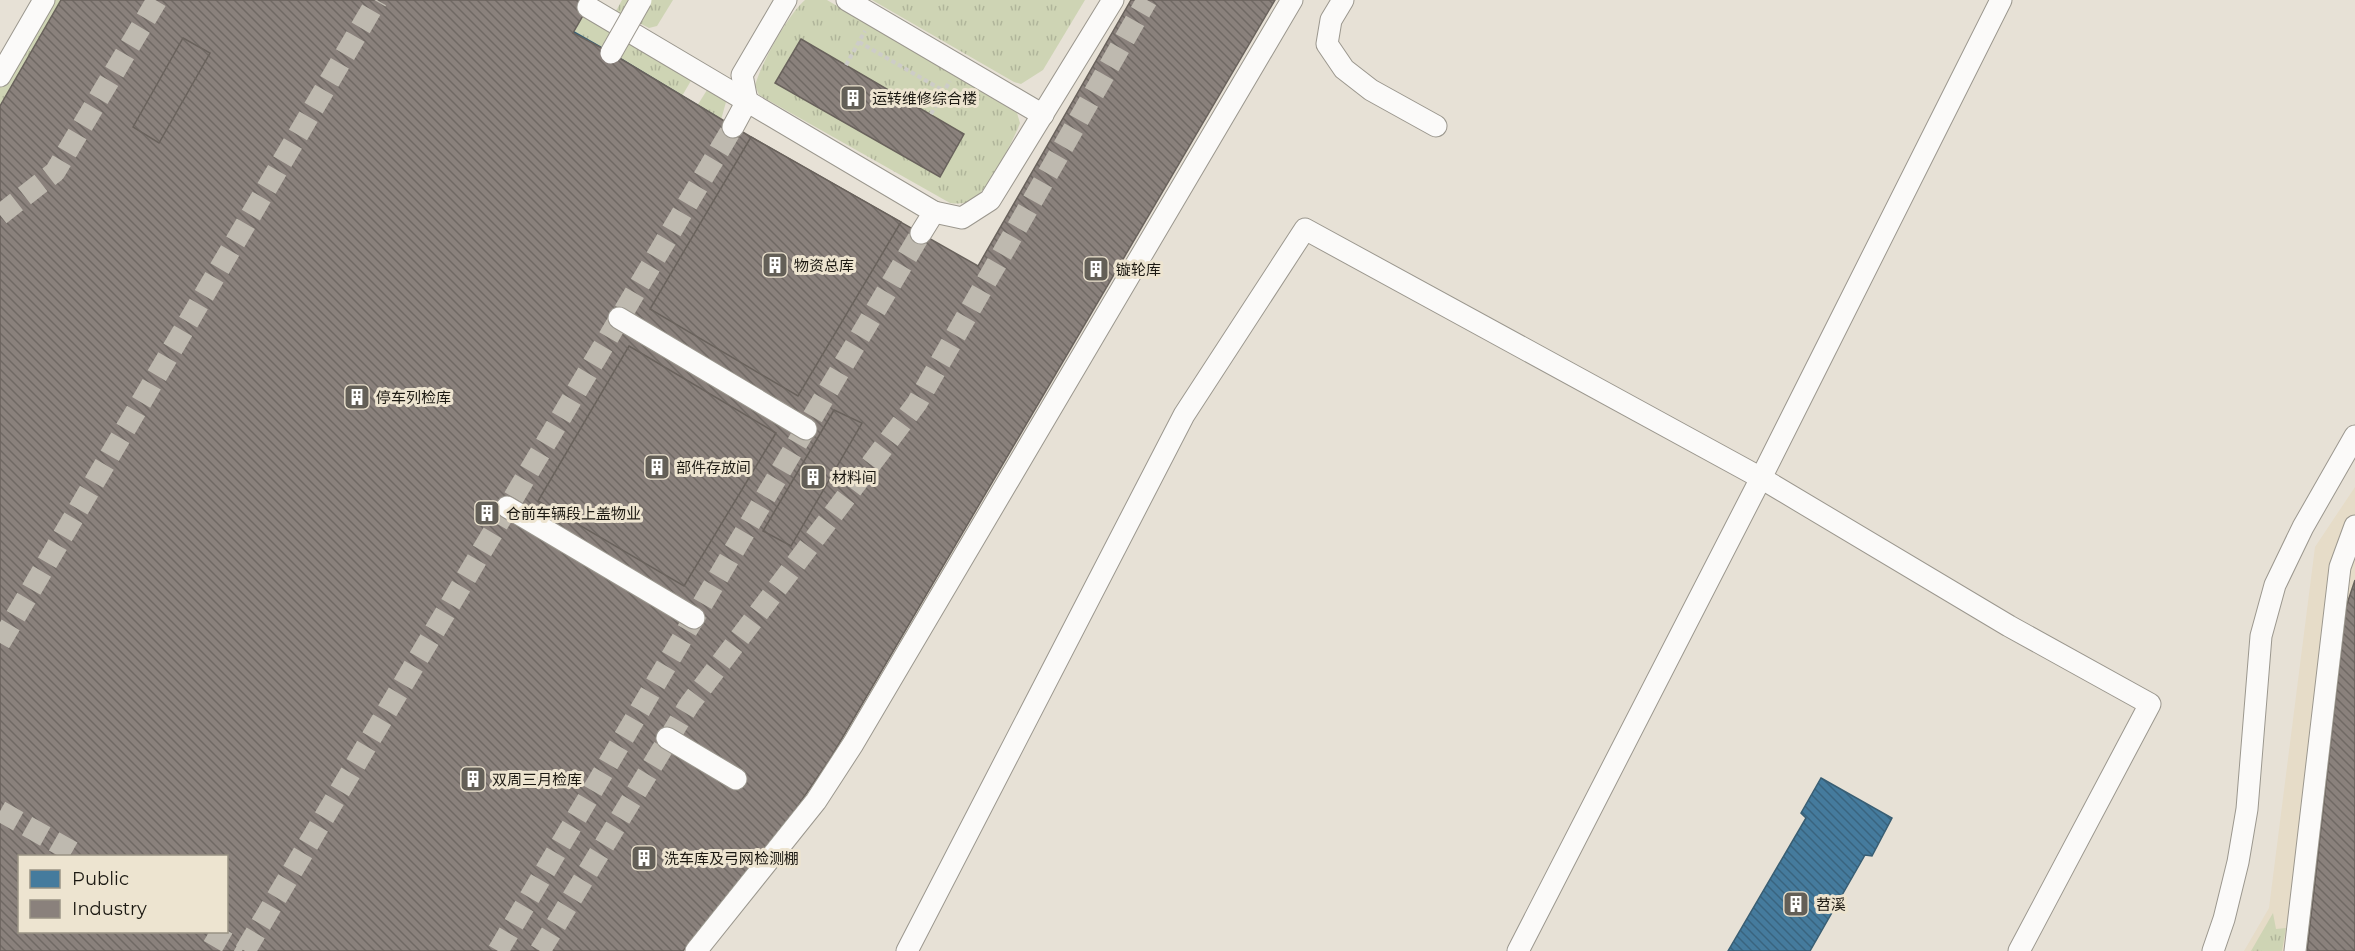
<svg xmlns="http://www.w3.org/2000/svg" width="2355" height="951" viewBox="0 0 2355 951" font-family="Montserrat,'Noto Sans SC',sans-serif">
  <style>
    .built { fill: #e6dcc8 }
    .grass { fill: url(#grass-tufts) }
    .public { fill: url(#public-back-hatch); stroke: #395e73; stroke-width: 1.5 }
    .industry { fill: url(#industry-back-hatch); stroke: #69625c; stroke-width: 1.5; fill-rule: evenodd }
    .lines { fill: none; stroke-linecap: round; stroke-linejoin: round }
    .minor-tunnel { stroke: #beb9af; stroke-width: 21; stroke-dasharray: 21 10; stroke-linecap: butt }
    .minor-casing { stroke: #9b978e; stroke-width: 23 }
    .path { stroke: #cdccc8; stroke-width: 4; stroke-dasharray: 4.5 3; stroke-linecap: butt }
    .minor { stroke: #fbfaf9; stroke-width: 21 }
    .minor-bridge-casing { stroke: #9b978e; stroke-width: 23; stroke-linecap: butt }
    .minor-bridge { stroke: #fbfaf9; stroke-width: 21 }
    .labels { text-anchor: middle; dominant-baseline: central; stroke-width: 6; stroke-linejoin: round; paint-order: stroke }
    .poi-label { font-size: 15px; fill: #1c1912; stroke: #ede4d0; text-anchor: start }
  </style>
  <defs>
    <pattern id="grass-tufts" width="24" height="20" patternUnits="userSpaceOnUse" patternTransform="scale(1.5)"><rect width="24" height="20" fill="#ced4b4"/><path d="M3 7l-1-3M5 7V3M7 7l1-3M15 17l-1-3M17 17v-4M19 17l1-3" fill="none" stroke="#b0b59a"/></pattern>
    <pattern id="public-back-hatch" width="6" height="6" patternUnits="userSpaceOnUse" patternTransform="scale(1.5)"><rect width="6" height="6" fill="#457b9d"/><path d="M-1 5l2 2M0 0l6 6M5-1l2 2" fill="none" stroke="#39647f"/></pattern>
    <pattern id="industry-back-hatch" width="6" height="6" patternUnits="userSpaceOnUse" patternTransform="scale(1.5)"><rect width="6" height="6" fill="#8a817c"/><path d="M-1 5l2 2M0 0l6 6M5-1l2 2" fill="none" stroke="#706964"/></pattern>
  </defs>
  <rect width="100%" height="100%" fill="#e7e1d6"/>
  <polygon class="built" points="2355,487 2355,951 2244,951 2269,908 2315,547"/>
  <g class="grass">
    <polygon points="51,0 61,0 0,106 0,88"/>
    <polygon points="622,0 673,0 657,26 649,28 616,11"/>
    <path d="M 805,0 L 827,0 L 1017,113 L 1020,123 C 1014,140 987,191 973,200 C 965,204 958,204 950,203 L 759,95 L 755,85 C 762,62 787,16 805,0 Z"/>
    <polygon points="872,0 1085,0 1043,70 1021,84 1014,82"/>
    <polygon points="583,15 692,79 682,96 573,33"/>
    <polygon points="707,90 726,102 721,120 697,106"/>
    <polygon points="2273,913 2276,929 2286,928 2282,951 2251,951"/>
  </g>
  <g class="public">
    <polygon points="397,0 518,0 611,53 717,117 240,920 226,912 226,856 133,856 0,778 0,677"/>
    <polygon points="1115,204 1143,221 1077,333 1048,316"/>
    <polygon points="0,297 76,325 0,515"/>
    <polygon points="513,530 669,620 481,951 297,951 275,938"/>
    <polygon points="688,766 729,790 709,825 689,814 611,945 583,930 646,820 653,823"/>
    <polygon points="1821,778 1892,818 1872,856 1865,855 1810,951 1728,951 1806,818 1801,813"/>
  </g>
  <g class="industry">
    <path d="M 61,0 L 592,0 L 573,33 L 611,53 L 751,137 L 978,266 L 1131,0 L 1275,0 L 830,759 L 795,810 L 683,951 L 0,951 L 0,106 ZM 20,856 L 226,856 L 226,932 L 20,932 Z"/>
    <polygon points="183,38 210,53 159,143 133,127"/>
    <polygon points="801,39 964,134 940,177 775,83"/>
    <polygon points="751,137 901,222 798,396 650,309"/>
    <polygon points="629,346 776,433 684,586 538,501"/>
    <polygon points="834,410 862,423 791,546 763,531"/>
    <polygon points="2355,580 2355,951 2307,951 2346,607"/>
  </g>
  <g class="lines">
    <g class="minor-tunnel">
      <polyline points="0,215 55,172 157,0"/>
      <polyline points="0,643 377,0"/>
      <polyline points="0,811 80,856"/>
      <polyline points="209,932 242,951"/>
      <polyline points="245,951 733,127"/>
      <polyline points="498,951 921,233"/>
      <polyline points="540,951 689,705 917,403 1147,0"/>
    </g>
    <g class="minor-casing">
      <g id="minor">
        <polyline points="847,0 1043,115"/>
        <polyline points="1343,0 1331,20 1327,44 1344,69 1371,90 1436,126"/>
        <polyline points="588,7 934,212 921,233"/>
        <polyline points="0,76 44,0"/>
        <polyline points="733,127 747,101 742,75 786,0"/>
        <polyline points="934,212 962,218 990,200 1113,0"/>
        <polyline points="619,318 806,429"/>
        <polyline points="507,507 694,618"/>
        <polyline points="667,738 736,779"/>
        <polyline points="696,951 816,801 853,744 1292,0"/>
        <polyline points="907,951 1184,415 1305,229 1761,478 2009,626 2150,704 2019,951"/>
        <polyline points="1518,951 1761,478 2001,0"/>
        <polyline points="2213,951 2224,919 2238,862 2247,809 2261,636 2275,585 2303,527 2355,436"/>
        <polyline points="2295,951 2340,567 2355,526"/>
      </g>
    </g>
    <g class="path">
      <polyline points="859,42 944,91"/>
      <polyline points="846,65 865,31"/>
      <polyline points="931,114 950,81"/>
    </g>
    <use href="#minor" class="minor"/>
    <g class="minor-bridge-casing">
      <polyline id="minor-bridge" points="611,53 641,0"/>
    </g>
    <use href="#minor-bridge" class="minor-bridge"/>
  </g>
  <defs>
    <g id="building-square" transform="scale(1.35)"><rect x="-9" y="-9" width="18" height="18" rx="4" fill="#635f57" stroke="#ede4d0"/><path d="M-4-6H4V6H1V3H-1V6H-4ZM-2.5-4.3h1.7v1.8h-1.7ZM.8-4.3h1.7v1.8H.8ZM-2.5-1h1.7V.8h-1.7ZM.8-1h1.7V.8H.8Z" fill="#fff"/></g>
  </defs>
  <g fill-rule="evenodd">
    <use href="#building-square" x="853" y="98"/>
    <use href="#building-square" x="775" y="265"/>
    <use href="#building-square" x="1096" y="269"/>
    <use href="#building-square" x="357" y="397"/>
    <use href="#building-square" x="657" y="467"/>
    <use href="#building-square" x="813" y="477"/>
    <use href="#building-square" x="487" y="513"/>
    <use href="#building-square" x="473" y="779"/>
    <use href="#building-square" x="644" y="858"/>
    <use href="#building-square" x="1796" y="904"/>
  </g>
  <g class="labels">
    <g class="poi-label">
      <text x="872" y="98">运转维修综合楼</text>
      <text x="794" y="265">物资总库</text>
      <text x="1116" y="269">镟轮库</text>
      <text x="376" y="397">停车列检库</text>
      <text x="676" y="467">部件存放间</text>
      <text x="832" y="477">材料间</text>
      <text x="506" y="513">仓前车辆段上盖物业</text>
      <text x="492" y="779">双周三月检库</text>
      <text x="664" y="858">洗车库及弓网检测棚</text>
      <text x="1816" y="904">苕溪</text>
    </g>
  </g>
  <rect x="18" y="855" width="210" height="78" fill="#ede4d0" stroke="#999384" stroke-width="1.5"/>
  <rect x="30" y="870" width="30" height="18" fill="#457b9d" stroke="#999384" stroke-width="1.5"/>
  <text x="72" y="885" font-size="18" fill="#1c1912">Public</text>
  <rect x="30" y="900" width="30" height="18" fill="#8a817c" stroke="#999384" stroke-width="1.5"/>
  <text x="72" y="915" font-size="18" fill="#1c1912">Industry</text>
</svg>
